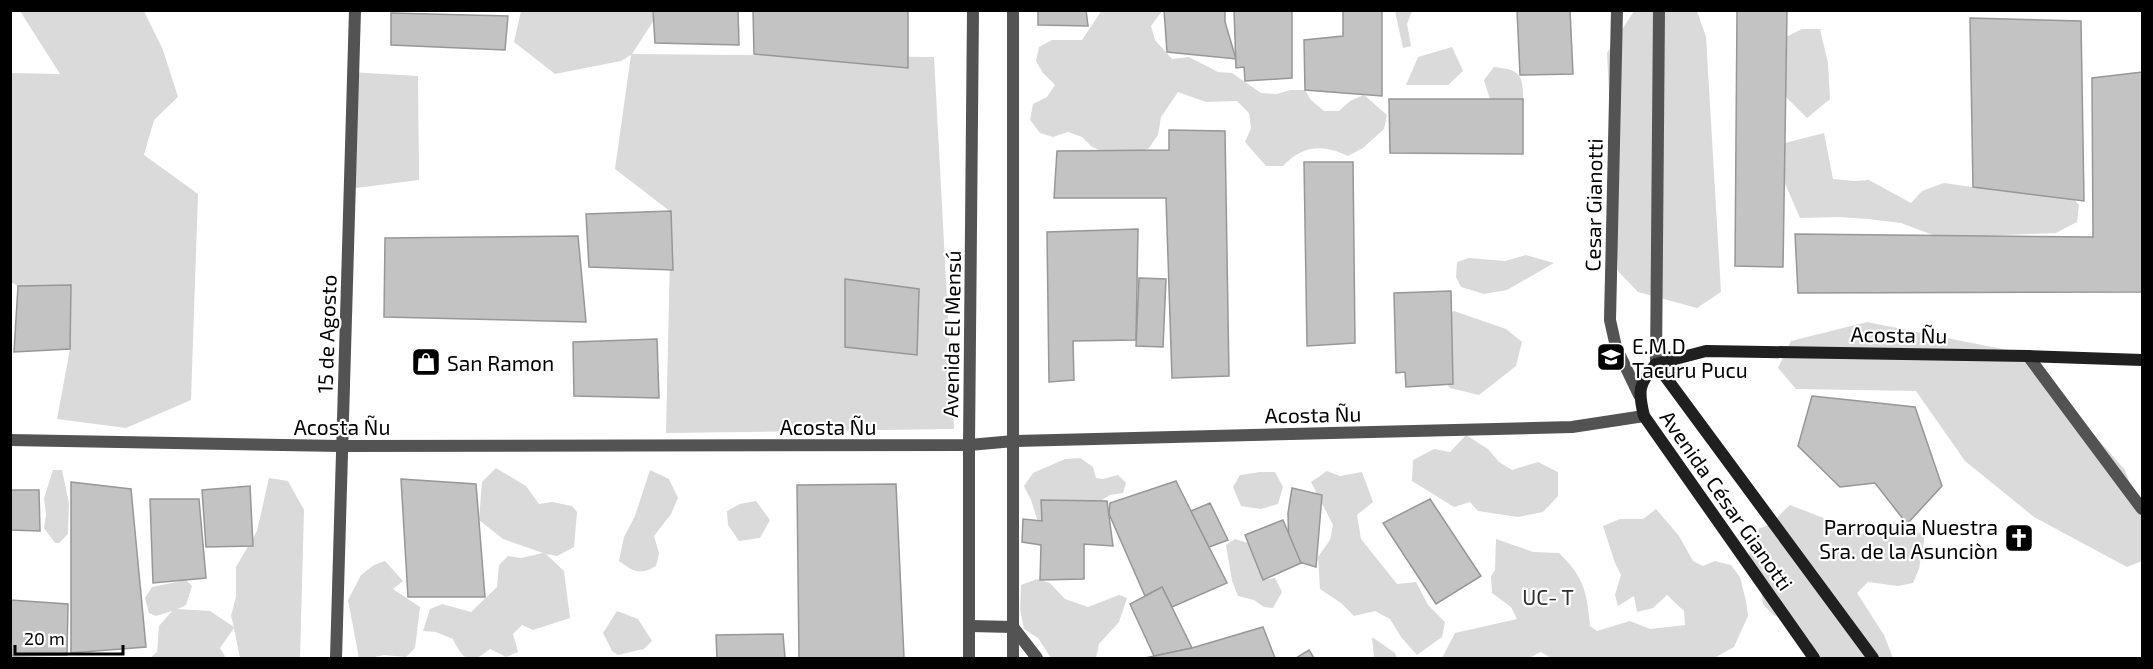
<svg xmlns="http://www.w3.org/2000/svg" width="2153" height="669" viewBox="0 0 2153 669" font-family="'Exo 2',sans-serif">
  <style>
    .green { fill: #dadada }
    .building { fill: #c3c3c3; stroke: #979797; stroke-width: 1.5 }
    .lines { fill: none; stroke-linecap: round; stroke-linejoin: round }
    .street { stroke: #535353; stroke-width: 12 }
    .secondary { stroke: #202020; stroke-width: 12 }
    .labels { text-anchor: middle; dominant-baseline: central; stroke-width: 4.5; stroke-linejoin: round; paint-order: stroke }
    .street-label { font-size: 21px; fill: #000; stroke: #fff }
    .poi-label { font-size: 21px; fill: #000; stroke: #fff; text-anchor: start }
    .park-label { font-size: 21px; fill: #313131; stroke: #fff }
  </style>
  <rect width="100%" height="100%" fill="#fff"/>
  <g class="green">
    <polygon points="652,10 654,20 632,54 934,57 954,429 666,433 671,212 615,169 631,55 621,61 555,74 514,42 521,11"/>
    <path d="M 1102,10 L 1162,11 L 1151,26 L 1155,40 L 1172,59 L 1189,57 L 1218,72 L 1232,73 L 1261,93 L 1276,94 L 1291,90 L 1305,90 L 1311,100 L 1324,111 L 1339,111 L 1350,101 L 1364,95 L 1387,115 L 1384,129 L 1363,148 L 1348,156 C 1323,144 1303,145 1283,166 L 1266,166 L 1245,142 L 1251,128 L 1249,113 L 1237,101 L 1206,102 L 1178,92 L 1161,117 L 1158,135 L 1149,148 L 1136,154 L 1107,153 L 1092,147 L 1082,137 L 1068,132 L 1053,137 L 1040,133 L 1030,120 L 1033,104 L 1047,97 L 1055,85 L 1043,73 L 1036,61 L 1039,47 L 1052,40 L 1082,40 Z"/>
    <polygon points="20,11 144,11 163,50 178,97 154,120 144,155 198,194 191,400 126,428 57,419 70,349 71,285 18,286 11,282 11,73 60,74"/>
    <polygon points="1395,11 1412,11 1407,24 1411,46 1403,48"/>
    <polygon points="1634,11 1697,11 1706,37 1721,292 1697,308 1638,292 1618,271 1607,53"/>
    <polygon points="1802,29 1820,29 1828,63 1830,99 1807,118 1786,97 1773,67 1786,37"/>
    <polygon points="1452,47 1463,71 1448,85 1406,85 1418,57"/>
    <path d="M 1494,67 C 1519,70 1523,73 1523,99 L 1508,106 L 1490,99 L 1484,80 Z"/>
    <polygon points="350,72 418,76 419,180 348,189"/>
    <polygon points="1824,133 1833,179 1854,181 1869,180 1911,203 1922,191 1944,183 2007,192 2067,191 2079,205 2077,222 2056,233 1980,236 1933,235 1901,223 1868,219 1839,217 1800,218 1769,147"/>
    <polygon points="1526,255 1554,263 1507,290 1484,294 1461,287 1456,277 1457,262 1469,258 1505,261"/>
    <polygon points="1454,311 1506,329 1522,342 1516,366 1479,395 1450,388 1432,362 1424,330"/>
    <polygon points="1867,322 2022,353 2125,470 2142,517 2142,561 2127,567 2034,517 1965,461 1916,391 1796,389 1778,368 1791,341"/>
    <polygon points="1466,435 1488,449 1499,462 1512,470 1538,462 1558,472 1558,496 1543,512 1518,517 1478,511 1470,502 1454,507 1412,481 1413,460 1434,449 1450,452"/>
    <polygon points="1080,458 1093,467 1096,478 1103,479 1118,475 1126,483 1123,493 1110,495 1097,503 1055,514 1038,522 1031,500 1024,486 1033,473 1065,459"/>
    <path d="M 496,468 L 526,486 L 539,504 L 552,502 L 572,506 L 577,512 L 574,547 L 557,556 L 546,554 L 564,571 L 570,618 L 533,630 L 522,625 L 513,634 L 518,652 L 506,657 L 490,649 C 471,665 463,661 453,639 L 436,632 L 423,631 L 430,609 L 442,604 L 471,612 L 497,587 L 499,565 L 508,556 L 521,558 L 543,553 L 503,539 L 479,520 L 482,482 Z"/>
    <polygon points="53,470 62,470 69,503 68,534 59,543 55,543 44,528 46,514 44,498"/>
    <path d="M 650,470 L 669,479 L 678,498 L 671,514 L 654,536 L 659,553 L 656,566 C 639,576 633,571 619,561 L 624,537 L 635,516 Z"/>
    <polygon points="1327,471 1340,476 1362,472 1373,502 1357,515 1361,539 1397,584 1416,582 1428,605 1445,622 1442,637 1417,655 1401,637 1390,619 1375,611 1354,616 1341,603 1320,589 1318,557 1330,540 1333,525 1311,482"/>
    <polygon points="1260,472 1275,472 1283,487 1278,504 1261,509 1241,506 1233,487 1240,475"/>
    <polygon points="269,478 288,481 304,510 300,658 240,658 234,628 220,648 226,658 150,658 157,652 159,626 172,611 156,616 149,613 145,598 152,587 186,580 192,586 186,605 178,609 210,611 234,627 231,616 236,597 236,567 257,531"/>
    <polygon points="756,501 770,520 760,538 739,541 728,525 727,511 740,504"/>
    <polygon points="1790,505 1865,534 1892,522 1907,524 1911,530 1925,535 1919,569 1913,583 1898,586 1868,582 1857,593 1884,635 1893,658 1816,658 1810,641 1786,620 1773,615 1763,604 1761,589 1750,559 1748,543 1755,530 1769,525"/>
    <path d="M 1656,509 L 1679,536 L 1693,561 L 1703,566 L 1715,561 L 1731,565 L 1740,577 L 1746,601 L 1748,616 L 1734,647 L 1714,658 L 1551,658 L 1541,652 L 1529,658 L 1442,658 L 1455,633 L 1517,619 L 1511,607 L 1492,593 L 1491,576 L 1495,570 L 1496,539 L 1533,552 L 1559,553 C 1584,577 1587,592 1590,626 L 1597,631 L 1630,621 L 1650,629 L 1685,625 L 1684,611 L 1667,595 L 1653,608 L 1637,612 L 1634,596 L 1618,606 L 1615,595 L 1621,575 L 1615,563 L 1603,526 L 1620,519 L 1643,519 Z"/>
    <polygon points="1235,539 1248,543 1263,580 1275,578 1282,592 1273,608 1264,607 1254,600 1238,596 1232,581 1226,545"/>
    <polygon points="385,561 403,581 393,589 420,607 415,648 406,657 384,655 370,658 359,658 348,600 361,575 374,565"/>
    <polygon points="1037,579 1050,583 1065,599 1088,607 1119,595 1127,598 1119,622 1099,644 1096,658 1051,658 1038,638 1024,629 1020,609 1021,585"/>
    <polygon points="617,611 638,619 652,641 644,649 618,655 612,651 603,633"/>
    <polygon points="1372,637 1395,653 1397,658 1374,658"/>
  </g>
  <g class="building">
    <polygon points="653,10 738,10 739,45 655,43"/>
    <polygon points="753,10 908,10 908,68 754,54"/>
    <polygon points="1038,10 1086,10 1088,26 1038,25"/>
    <polygon points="1164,10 1225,10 1225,22 1236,59 1167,52"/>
    <polygon points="1234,10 1292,10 1292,78 1245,81 1244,67 1236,68"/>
    <polygon points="1343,10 1382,10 1382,96 1305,90 1304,40 1343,36"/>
    <polygon points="1517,10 1570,10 1573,74 1520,75"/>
    <polygon points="1737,10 1787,10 1783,267 1735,266"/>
    <polygon points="391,13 508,16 505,50 391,45"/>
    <polygon points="1970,18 2081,21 2084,201 1973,187"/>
    <polygon points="2142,72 2142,292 1798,293 1795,234 2093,237 2092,78"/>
    <polygon points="1389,99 1523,99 1523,154 1390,153"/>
    <polygon points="1169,130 1225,131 1229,376 1172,378 1166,198 1054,198 1057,151 1169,150"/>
    <polygon points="1304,162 1353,162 1355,343 1307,346"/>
    <polygon points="671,211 673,270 589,267 586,214"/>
    <polygon points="1138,229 1136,340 1073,341 1074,380 1049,382 1047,232"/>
    <polygon points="578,236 586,322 384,317 385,238"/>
    <polygon points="1139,278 1166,279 1163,347 1136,346"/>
    <polygon points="845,279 919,289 917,355 845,347"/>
    <polygon points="71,285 70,349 14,352 18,286"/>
    <polygon points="1451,291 1453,384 1406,387 1405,372 1396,373 1394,293"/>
    <polygon points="657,339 659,398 574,396 573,342"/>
    <polygon points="1812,396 1915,407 1942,486 1907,524 1875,483 1840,487 1798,446"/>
    <polygon points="401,479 476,484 485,597 408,597"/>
    <polygon points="1176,481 1227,583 1172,607 1162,587 1145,596 1109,514 1110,503"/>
    <polygon points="71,482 131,489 146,647 71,653"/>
    <polygon points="896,484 904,658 799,658 797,485"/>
    <polygon points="250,486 253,546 206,547 202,490"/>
    <polygon points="1292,488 1322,495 1316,567 1289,559 1288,513"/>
    <polygon points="10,490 39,490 40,531 10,530"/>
    <polygon points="150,499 199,499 206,578 153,583"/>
    <polygon points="1430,499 1481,576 1436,604 1383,523"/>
    <polygon points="1041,500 1107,501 1113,546 1084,544 1084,579 1040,580 1041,545 1022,542 1023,519 1042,521"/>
    <polygon points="1210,503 1228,540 1209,547 1191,511"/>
    <polygon points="1283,520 1301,563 1263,580 1245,535"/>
    <polygon points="1162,587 1192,648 1154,656 1130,604"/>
    <polygon points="10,600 68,604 67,655 10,656"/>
    <polygon points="1263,627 1275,658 1145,658 1192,648"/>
    <polygon points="783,634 785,658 717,658 716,635"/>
    <polygon points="1309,650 1314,658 1296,658"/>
  </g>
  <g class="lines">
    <g class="street">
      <polyline points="1013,10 1013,658"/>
      <polyline points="1617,10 1610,320 1616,347 1639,395"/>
      <polyline points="2028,356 2142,509"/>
      <polyline points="1656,364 1659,10"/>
      <polyline points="10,440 341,446 969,445 1014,441 1572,427 1644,416"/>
      <polyline points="970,626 1013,627"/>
      <polyline points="1013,627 1037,658"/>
      <polyline points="336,658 355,10"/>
      <polyline points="969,658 969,445 973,10"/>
    </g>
    <g class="secondary">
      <polyline points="1656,364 1706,351 2028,356 2142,360"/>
      <polyline points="1656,364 1873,658"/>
      <path d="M 1656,364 C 1638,384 1638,391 1644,416 L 1814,658"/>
    </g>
  </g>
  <defs>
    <g id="school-square" transform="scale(1.5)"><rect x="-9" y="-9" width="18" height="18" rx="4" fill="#000" stroke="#fff"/><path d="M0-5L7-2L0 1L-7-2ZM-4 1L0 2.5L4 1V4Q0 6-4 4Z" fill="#fff"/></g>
    <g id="shop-square" transform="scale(1.5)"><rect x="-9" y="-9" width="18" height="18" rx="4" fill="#000" stroke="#fff"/><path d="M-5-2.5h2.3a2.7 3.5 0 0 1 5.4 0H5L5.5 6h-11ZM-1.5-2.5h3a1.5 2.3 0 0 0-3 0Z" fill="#fff"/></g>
    <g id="church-square" transform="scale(1.5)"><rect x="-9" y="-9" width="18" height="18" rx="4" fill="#000" stroke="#fff"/><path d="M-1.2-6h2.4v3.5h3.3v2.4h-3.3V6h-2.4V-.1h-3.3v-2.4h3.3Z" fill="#fff"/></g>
  </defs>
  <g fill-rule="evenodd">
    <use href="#school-square" x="1611" y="357"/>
    <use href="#shop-square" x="426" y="362"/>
    <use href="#church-square" x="2019" y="538"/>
  </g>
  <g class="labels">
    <g class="street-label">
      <text transform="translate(1593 205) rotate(-89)">Cesar Gianotti</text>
      <text transform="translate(326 334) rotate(-88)">15 de Agosto</text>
      <text transform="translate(951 334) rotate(-89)">Avenida El Mensú</text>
      <text transform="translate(1899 334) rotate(1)">Acosta Ñu</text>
      <text transform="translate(1313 414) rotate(-1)">Acosta Ñu</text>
      <text x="342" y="426">Acosta Ñu</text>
      <text x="828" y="426">Acosta Ñu</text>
      <text transform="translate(1727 500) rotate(55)">Avenida César Gianotti</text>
    </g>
    <g class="poi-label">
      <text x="1632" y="345">E.M.D<tspan x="1632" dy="24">Tacuru Pucu</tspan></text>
      <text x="447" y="362">San Ramon</text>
      <text x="1998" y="526" text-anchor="end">Parroquia Nuestra<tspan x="1998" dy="24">Sra. de la Asunciòn</tspan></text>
    </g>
    <g class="park-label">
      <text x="1548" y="596">UC- T</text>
    </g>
  </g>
  <rect width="2153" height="669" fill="none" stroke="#000000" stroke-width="24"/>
  <path d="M15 645v9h108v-9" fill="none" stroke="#000000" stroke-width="3"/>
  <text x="24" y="645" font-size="18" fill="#000000" stroke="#ffffff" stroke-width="4.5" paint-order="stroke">20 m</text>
</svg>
